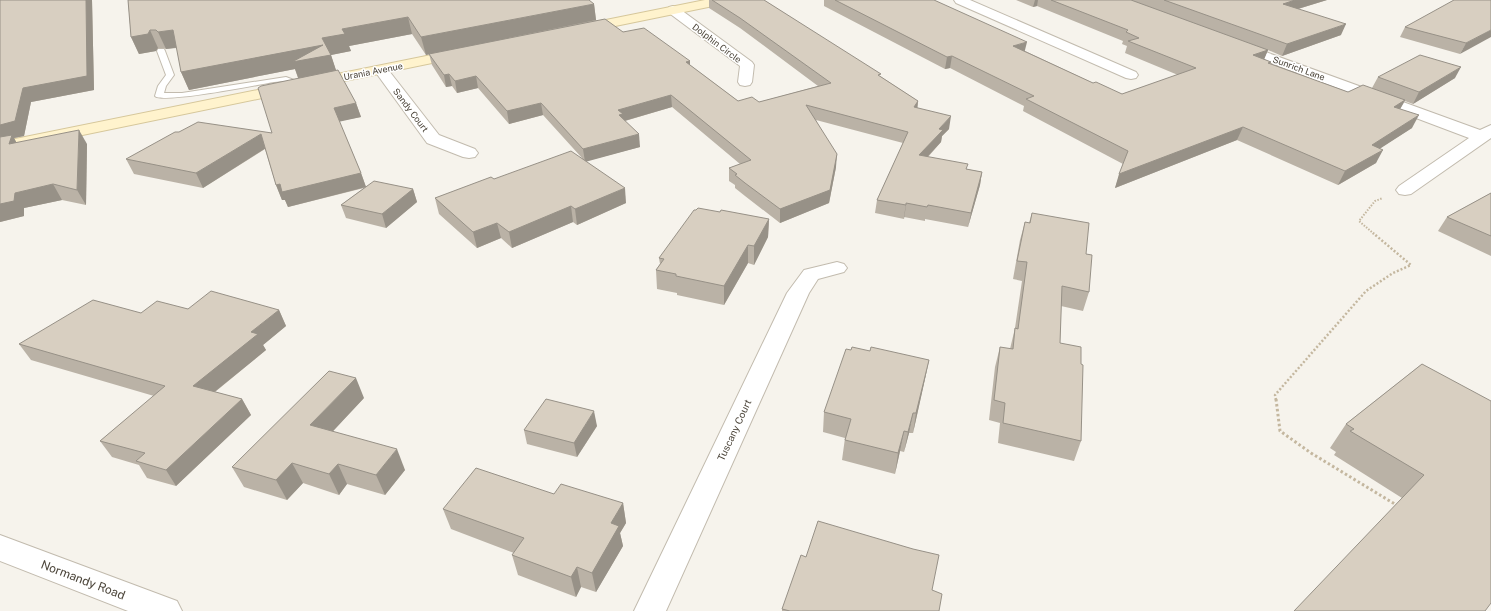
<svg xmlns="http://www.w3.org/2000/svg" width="1491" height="611" viewBox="0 0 1491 611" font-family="'Public Sans',sans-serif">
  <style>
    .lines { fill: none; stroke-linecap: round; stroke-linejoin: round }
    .lane-casing { stroke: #c2bbae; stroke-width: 2 }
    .street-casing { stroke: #c2bbae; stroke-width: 2 }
    .secondary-casing { stroke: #d6c79b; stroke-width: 2 }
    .path-far2 { stroke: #c4b79f; stroke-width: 2; stroke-dasharray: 1.5 1.5; stroke-linecap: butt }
    .path-far1 { stroke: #c4b79f; stroke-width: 2.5; stroke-dasharray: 2 2; stroke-linecap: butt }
    .path { stroke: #c4b79f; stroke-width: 3; stroke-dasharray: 2.5 2.5; stroke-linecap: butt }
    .lane { fill: #fff; fill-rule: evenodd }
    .street { fill: #fff; fill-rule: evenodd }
    .secondary { fill: #fff3cd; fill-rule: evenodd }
    .wall { fill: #bab2a6 }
    .shaded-wall { fill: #979187 }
    .building { fill: #d8cfc1; stroke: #979187 }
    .labels { text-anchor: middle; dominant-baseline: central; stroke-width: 3; stroke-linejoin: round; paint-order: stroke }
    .far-street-label { font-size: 9px; fill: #4b4439; stroke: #fff }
    .street-label { font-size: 10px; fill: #4b4439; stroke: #fff }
    .near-street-label { font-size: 12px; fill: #4b4439; stroke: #fff }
  </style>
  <rect width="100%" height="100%" fill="#f6f3ec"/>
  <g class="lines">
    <g class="lane-casing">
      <path id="lane" d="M 158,49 L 164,49 L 165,51 L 174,75 L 166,86 L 164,93 L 182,93 L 286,77 L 307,85 L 303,87 L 285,81 L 274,82 C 257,85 163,104 155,96 L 158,86 L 166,75 L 157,51 Z"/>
    </g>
    <g class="street-casing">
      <g id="street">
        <polygon points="954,0 970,0 1136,72 1138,75 1136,78 1131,79 1126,78 956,3"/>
        <polygon points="673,6 677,7 752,62 754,65 752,82 750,85 745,86 740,85 738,82 740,66 669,13 667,10 669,7"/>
        <polygon points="1238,42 1480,130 1491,125 1491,138 1411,194 1405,195 1399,194 1396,190 1399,186 1469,138 1233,49 1231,46 1233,43"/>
        <polygon points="381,66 386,67 439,135 475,149 478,153 475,157 469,158 463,157 427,143 374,70 376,67"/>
        <polygon points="837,262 844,264 847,268 844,272 818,279 809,293 666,611 634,611 787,293 804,270"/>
        <polygon points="0,535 177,601 182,611 128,611 0,561"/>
      </g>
    </g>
    <g class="secondary-casing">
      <g id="secondary">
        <polygon points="705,0 729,0 727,3 723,4 581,33 576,32 574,29 576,26 581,25"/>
        <polygon points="461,49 466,50 468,53 466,56 0,152 0,142"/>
      </g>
    </g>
    <polyline class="path-far2" points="1374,234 1359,221 1375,201 1383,198"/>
    <polyline class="path-far1" points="1276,400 1275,395 1366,291 1393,273 1411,265 1373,233"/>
    <polyline class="path" points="1276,399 1280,431 1311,453 1398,506"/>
    <use href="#lane" class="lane"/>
    <use href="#street" class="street"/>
    <use href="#secondary" class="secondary"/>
  </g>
  <g class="wall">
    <polygon points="0,0 92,0 94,90 31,102 24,136 14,138 16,142 87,144 86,205 62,200 24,208 24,216 0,222"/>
    <polygon points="128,0 594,4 596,20 690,61 690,65 738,101 759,102 818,86 740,28 709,8 709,0 764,0 918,101 917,108 949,129 942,136 941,142 928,157 967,169 982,172 980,185 968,227 925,219 925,221 904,217 904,219 875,213 877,200 903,143 816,120 836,167 829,203 780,223 745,196 735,188 735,185 729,181 729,168 740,164 672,107 625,121 640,147 586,161 626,203 577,225 573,222 512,248 501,238 477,248 439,214 435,198 494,179 582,158 543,115 509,124 478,88 457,93 452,86 446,87 432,65 429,54 426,55 412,34 349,46 351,51 331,55 336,71 356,103 361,117 339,121 361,173 366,187 413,189 417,202 386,228 346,218 341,205 364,188 288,207 285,200 282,200 276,185 265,149 203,188 134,174 126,159 179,132 272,133 298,78 295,69 189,90 181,72 177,48 166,49 164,48 158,48 156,51 139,54 131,37"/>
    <polygon points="824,0 934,0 1025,51 1093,83 1122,94 1178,75 1125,53 1127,46 1122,44 1123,41 1037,6 1033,7 1016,0 1327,0 1298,9 1341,35 1282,56 1268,50 1264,59 1271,62 1271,63 1348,92 1372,88 1378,77 1455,78 1413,104 1405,101 1400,109 1412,128 1380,148 1376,163 1338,185 1237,140 1115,188 1123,164 1023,111 1024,106 950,68 945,69 824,6"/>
    <polygon points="1491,0 1460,54 1400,37 1405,27"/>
    <polygon points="1491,193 1491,256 1438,231 1447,217"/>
    <polygon points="720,212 769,219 768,237 754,265 748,263 724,305 677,295 677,293 657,289 656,270 660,264 659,258"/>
    <polygon points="1032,213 1086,254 1089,292 1083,311 1061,306 1060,343 1081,441 1074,461 998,443 1000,423 989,420 995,367 1000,347 1010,349 1015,328 1022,281 1013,279 1020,240 1025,222 1029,223"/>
    <polygon points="279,310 286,326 263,345 266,350 215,392 242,399 251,415 176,486 147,478 139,465 112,457 100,441 154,396 31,360 19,344 141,313"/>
    <polygon points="851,350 870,351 929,360 925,379 913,433 909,433 904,452 900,451 895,474 842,460 845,438 823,432 824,412"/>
    <polygon points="1422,364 1485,611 1402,498 1334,455 1336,452 1330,448 1346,424"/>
    <polygon points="364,398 333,431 405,470 385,495 347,484 339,495 303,483 287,500 244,487 232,467"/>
    <polygon points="597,426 577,457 527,444 524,430"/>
    <polygon points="554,494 623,503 626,523 620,533 623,546 596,592 581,587 576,597 518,575 512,555 514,553 451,529 443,509"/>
    <polygon points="932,590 939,611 782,611 782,609"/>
  </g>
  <g class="shaded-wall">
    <polygon points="86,0 92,0 94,90 31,102 24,136 14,138 20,149 0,142 0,125 23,88"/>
    <polygon points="1035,0 1038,0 1037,6 1033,7"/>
    <polygon points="1295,0 1327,0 1278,15 1283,4"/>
    <polygon points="594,4 596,20 426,55 421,37"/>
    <polygon points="408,17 412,34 349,46 351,51 331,55 337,73 299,80 295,69 189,90 181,72 322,38 342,29"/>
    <polygon points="1346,24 1341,35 1282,56 1287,44"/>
    <polygon points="150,30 158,48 156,51 139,54 131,37"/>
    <polygon points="173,30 181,47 166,49 158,32"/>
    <polygon points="1491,30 1491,37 1460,54 1466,43"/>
    <polygon points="1027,42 1024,54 1013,46"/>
    <polygon points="1268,50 1263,62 1253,55"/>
    <polygon points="952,56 950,68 945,69 947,57"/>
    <polygon points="690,61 690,72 686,62"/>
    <polygon points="1461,67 1455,78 1413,104 1419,92"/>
    <polygon points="449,74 452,86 446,87 444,75"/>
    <polygon points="476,76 478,88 457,93 455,81"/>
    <polygon points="671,95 672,107 624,121 620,128 618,110"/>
    <polygon points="1405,100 1398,113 1394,107"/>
    <polygon points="918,101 917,113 914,107"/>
    <polygon points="356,103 361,117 338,122 334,108"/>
    <polygon points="541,103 543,115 509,124 507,111"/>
    <polygon points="1419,115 1412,128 1364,159 1372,145"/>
    <polygon points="951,116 949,129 942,136 941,142 917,168 919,155 939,129"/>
    <polygon points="1243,127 1237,140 1115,188 1119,174"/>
    <polygon points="79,130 87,144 86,205 77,190"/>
    <polygon points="261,134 266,148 203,188 196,173"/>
    <polygon points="639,134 640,147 585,162 583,149"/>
    <polygon points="1383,150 1376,163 1338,185 1345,171"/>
    <polygon points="837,154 836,167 829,203 780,223 780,209"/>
    <polygon points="982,172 980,185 968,227 971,213"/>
    <polygon points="361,173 366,187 288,207 285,200 282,200 276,185"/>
    <polygon points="53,184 62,200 24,208 24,216 0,222 0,204 15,193"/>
    <polygon points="625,188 626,203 577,225 575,209"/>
    <polygon points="413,189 417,202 386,228 382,214"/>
    <polygon points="906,203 904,217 904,219 906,205"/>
    <polygon points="571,206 573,222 512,248 509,232"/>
    <polygon points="769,219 768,237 754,265 754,246"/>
    <polygon points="497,223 501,238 477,248 473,232"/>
    <polygon points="748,245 748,263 724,305 724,286"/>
    <polygon points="279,310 286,326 263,345 266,350 202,402 193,386 251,332"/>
    <polygon points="929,360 925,379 913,433 916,413"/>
    <polygon points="356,378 364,398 320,445 310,425"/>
    <polygon points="242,399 251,415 176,486 166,470"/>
    <polygon points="594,411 597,426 577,457 574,443"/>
    <polygon points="913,413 909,433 904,452 908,432"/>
    <polygon points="904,431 900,451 895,474 898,453"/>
    <polygon points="397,449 405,470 385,495 376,475"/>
    <polygon points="292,463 303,483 287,500 276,480"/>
    <polygon points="338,464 347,484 339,495 329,474"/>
    <polygon points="623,503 626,523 620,533 623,546 596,592 592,573 611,523"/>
    <polygon points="577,567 581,587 576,597 571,577"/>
  </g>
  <g class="building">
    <polygon points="0,0 86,0 87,76 23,88 15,121 0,125"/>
    <polygon points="128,0 589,0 594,4 421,37 408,17 342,29 345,34 322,38 331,55 292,62 323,45 181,72 173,30 158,32 156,30 150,30 148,34 131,37"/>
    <polygon points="712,0 764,0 881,74 878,75 918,101 914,107 951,116 939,129 943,130 919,155 968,164 966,169 982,172 971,213 928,205 927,207 906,203 906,205 877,200 908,132 806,105 837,154 830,190 780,209 745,183 735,175 737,174 729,168 751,160 671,95 618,110 623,114 619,115 639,134 583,149 541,103 507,111 476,76 455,81 449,74 444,75 429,54 605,19 623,32 644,28 690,61 686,62 738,101 752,97 759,102 831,83 740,18"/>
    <polygon points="835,0 934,0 1027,42 1013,46 1093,83 1096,82 1122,94 1196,68 1128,41 1139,38 1126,32 1128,30 1051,0 1131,0 1268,50 1253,55 1271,62 1268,63 1348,92 1363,85 1405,100 1394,107 1419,115 1372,145 1383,150 1345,171 1243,127 1119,174 1128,151 1026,99 1034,96 952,56 947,57"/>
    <polygon points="1164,0 1295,0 1283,4 1346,24 1287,44"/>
    <polygon points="1454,0 1491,0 1491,30 1466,43 1405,27"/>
    <polygon points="1420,55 1461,67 1419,92 1378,77"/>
    <polygon points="338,70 356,103 334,108 361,173 282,192 280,184 276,185 261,134 196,173 126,159 175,132 179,132 198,122 272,133 258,88 261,86"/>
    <polygon points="79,130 77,190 53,184 15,193 14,201 0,204 0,137 12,135 9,144"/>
    <polygon points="571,151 625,188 575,209 571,206 509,232 497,223 473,232 435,198 491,177 494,179"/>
    <polygon points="374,181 413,189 382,214 341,205"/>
    <polygon points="1491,193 1491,236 1447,217"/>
    <polygon points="698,208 720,212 721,210 769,219 754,246 748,245 724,286 676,276 676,274 656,270 664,259 659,258 694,210 696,210"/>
    <polygon points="1032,213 1089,223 1086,254 1092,255 1089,292 1062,286 1060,343 1081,347 1081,364 1083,365 1081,441 1003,423 1005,403 994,400 1000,347 1013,349 1015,328 1018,329 1027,262 1017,261 1025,222 1030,223"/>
    <polygon points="211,291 279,310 251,332 258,334 193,386 242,399 166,470 136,461 145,453 100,441 165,386 19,344 93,300 141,313 157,301 188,309"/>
    <polygon points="852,347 870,351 871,347 929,360 916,413 913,413 908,432 904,431 898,453 845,440 851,419 824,412 846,349 851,350"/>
    <polygon points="1422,364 1491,401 1491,603 1485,611 1294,611 1424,475 1350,431 1354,429 1346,424"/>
    <polygon points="329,371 356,378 310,425 397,449 376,475 338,464 329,474 292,463 276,480 232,467"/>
    <polygon points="546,399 594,411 574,443 524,430"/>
    <polygon points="476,468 554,494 561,484 623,503 611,523 619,526 592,573 577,567 571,577 512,555 524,538 443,509"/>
    <polygon points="818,521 913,549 939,555 932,590 942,594 939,611 790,611 782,609 801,555 806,557"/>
  </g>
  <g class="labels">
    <g class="far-street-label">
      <text transform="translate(717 43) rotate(37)">Dolphin Circle</text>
      <text transform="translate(1299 68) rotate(20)">Sunrich Lane</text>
      <text transform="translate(373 71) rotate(-11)">Urania Avenue</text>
      <text transform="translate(411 110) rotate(53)">Sandy Court</text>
    </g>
    <g class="street-label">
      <text transform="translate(734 430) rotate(-65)">Tuscany Court</text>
    </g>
    <g class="near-street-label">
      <text transform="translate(83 580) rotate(21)">Normandy Road</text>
    </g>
  </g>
</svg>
